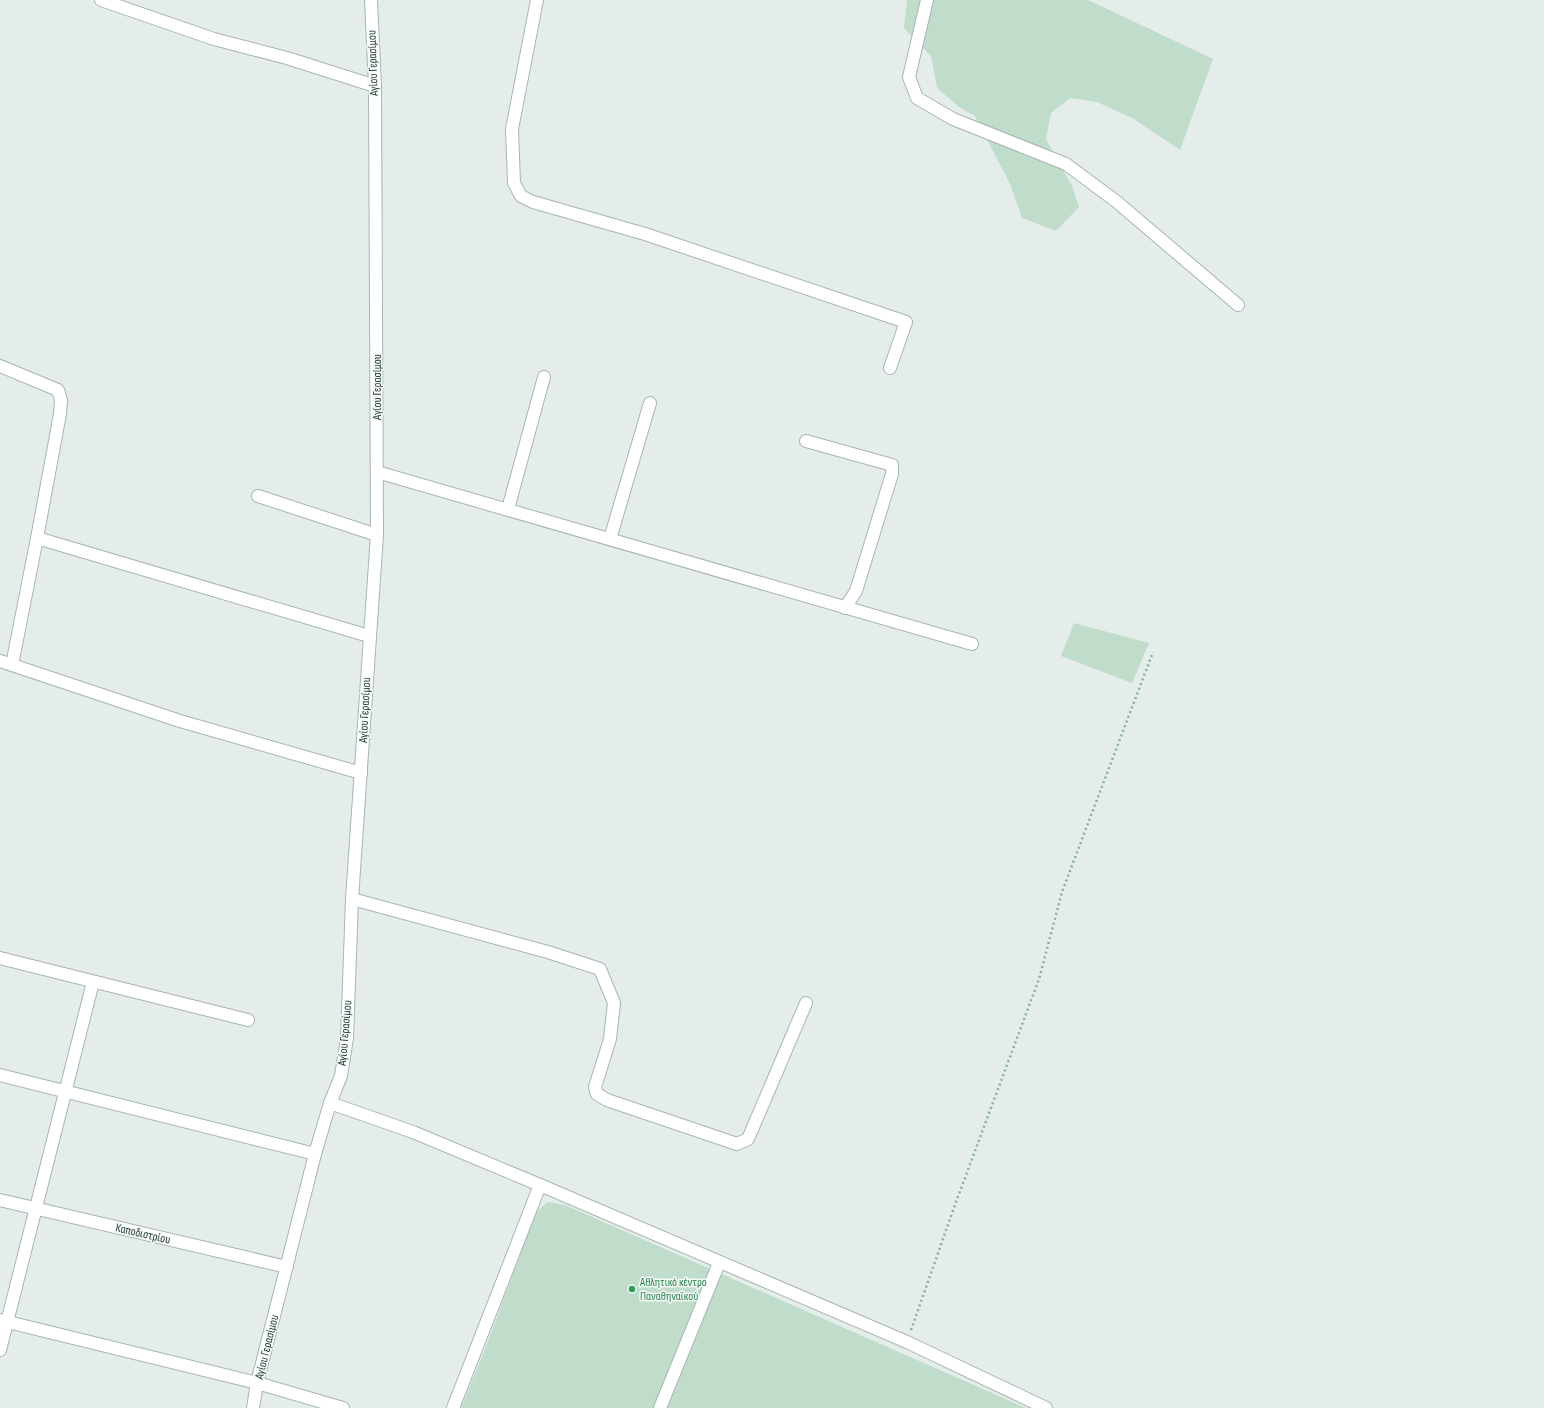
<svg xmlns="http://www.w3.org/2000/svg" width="1544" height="1408" viewBox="0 0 1544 1408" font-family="'Sofia Sans Condensed',sans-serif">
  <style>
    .green { fill: #c0dccb }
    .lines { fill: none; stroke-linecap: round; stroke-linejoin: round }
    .minor-casing { stroke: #a8b5b2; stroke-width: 14 }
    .tertiary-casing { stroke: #a8b5b2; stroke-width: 14 }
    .path { stroke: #88ada6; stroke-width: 2.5; stroke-dasharray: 2 3; stroke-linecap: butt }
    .minor { stroke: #fff; stroke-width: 12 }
    .tertiary { stroke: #fff; stroke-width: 12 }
    .leisure-dot { fill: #2e9e5b; stroke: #f5f9f8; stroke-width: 1.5 }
    .labels { text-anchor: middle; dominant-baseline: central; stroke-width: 3; stroke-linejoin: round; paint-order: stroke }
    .street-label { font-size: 12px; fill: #253d3a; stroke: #f5f9f8 }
    .leisure-label { font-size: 12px; fill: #27864d; stroke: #f5f9f8; text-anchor: start }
  </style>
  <rect width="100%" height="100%" fill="#e5edea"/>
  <g class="green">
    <polygon points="907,0 1088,0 1213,59 1180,150 1132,118 1097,102 1070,98 1051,113 1046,139 1072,186 1079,207 1056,231 1022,218 1010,184 975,116 959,107 937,88 931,56 904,28"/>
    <polygon points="1074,623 1149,643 1132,683 1061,656"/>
    <polygon points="548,1202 565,1205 1026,1408 461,1408 487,1344 536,1212"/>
  </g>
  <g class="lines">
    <g class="minor-casing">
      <g id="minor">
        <polyline points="101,0 214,39 287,58 375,86"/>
        <polyline points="537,0 512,129 514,183 521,196 533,202 645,234 906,322 890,368"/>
        <polyline points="927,0 909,77 917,98 953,119 1066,164 1117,202 1238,305"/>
        <polyline points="0,366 58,390 61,400 60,414 37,538"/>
        <polyline points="806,441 892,465 892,474 856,591 845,608"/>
        <polyline points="377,472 972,644"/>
        <polyline points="258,496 377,535"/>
        <polyline points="508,509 544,377"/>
        <polyline points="610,539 650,403"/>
        <polyline points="0,661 180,721 361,773"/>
        <polyline points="12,665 37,538 369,636"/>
        <polyline points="352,899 548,952 600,969 614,1003 610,1039 595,1087 597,1094 607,1100 737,1144 748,1139 806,1003"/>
        <polyline points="0,958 248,1020"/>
        <polyline points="0,1075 315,1154"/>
        <polyline points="330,1103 413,1132 540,1185 453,1408"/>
        <polyline points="540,1185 907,1342 1046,1408"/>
        <polyline points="0,1200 287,1267"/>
        <polyline points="0,1350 93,982"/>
        <polyline points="257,1383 343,1408"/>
        <polyline points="660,1408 719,1263"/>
      </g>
    </g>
    <g class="tertiary-casing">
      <g id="tertiary">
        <polyline points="0,1320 257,1383"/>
        <polyline points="253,1408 257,1383 315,1154 330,1103 341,1076 347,1038 352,899 377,535 375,86 371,0"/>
      </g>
    </g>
    <polyline class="path" points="911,1330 956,1202 1039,979 1062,892 1153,652"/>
    <use href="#minor" class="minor"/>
    <use href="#tertiary" class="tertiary"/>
  </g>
  <circle class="leisure-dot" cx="632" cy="1289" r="4"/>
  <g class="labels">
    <g class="street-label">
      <text transform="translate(373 63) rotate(-92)">Αγίου Γερασίμου</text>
      <text transform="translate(377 387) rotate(-90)">Αγίου Γερασίμου</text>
      <text transform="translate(365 710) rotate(-87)">Αγίου Γερασίμου</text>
      <text transform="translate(345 1033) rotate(-85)">Αγίου Γερασίμου</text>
      <text transform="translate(143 1234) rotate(13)">Καποδιστρίου</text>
      <text transform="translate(267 1347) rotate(-76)">Αγίου Γερασίμου</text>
    </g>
    <g class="leisure-label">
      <text x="640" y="1282">Αθλητικό κέντρο<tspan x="640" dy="14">Παναθηναϊκού</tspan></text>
    </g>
  </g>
</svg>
